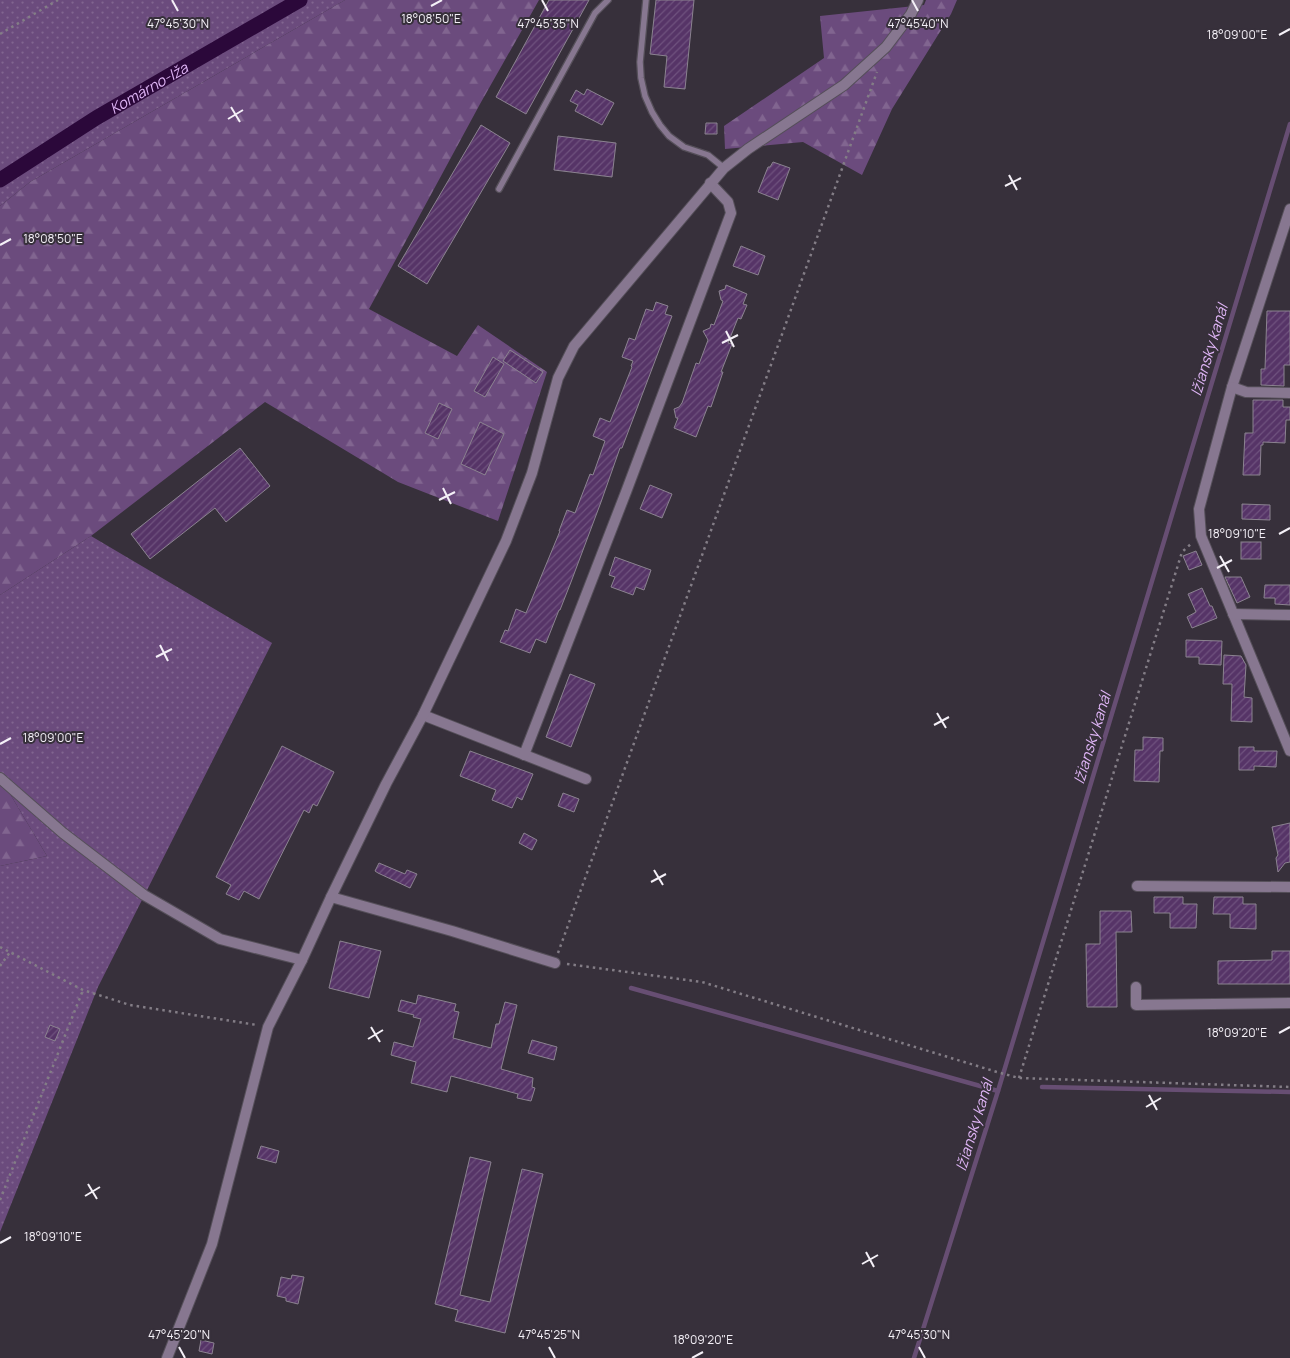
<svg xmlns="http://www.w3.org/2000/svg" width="1290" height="1358" viewBox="0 0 1290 1358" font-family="Manrope,sans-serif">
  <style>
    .grass { fill: url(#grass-dots) }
    .forest { fill: url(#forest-firs) }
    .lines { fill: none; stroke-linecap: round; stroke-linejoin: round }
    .stream { stroke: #674e73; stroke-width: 4.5 }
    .canal { stroke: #2b083a; stroke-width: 15 }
    .building { fill: url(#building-hatch); stroke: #8b8390 }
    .lane-casing { stroke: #554f59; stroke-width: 8 }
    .street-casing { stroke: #554f59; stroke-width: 12 }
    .path { stroke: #837d86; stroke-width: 2.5; stroke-dasharray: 2.5 4; stroke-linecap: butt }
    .lane { stroke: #877790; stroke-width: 5.5 }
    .street { stroke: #877790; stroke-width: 10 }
    .ticks { fill: none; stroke: #f4f0f7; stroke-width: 2 }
    .labels { text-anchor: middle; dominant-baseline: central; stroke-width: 4; stroke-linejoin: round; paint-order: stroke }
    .water-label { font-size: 15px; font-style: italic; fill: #dfb5f6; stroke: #37303b }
    .ticks-label { font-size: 12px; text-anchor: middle; fill: #f4f0f7; stroke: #37303b; stroke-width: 4; stroke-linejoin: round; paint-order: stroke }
  </style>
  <defs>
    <pattern id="grass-dots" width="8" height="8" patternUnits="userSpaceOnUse" patternTransform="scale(1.25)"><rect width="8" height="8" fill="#6b4b7d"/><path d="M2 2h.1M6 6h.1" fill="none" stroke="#816590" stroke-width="1.8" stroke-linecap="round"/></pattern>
    <pattern id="forest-firs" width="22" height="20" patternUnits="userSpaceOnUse" patternTransform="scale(1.25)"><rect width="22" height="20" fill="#6b4b7d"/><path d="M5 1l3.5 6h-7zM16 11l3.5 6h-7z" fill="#816590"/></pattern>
    <pattern id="building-hatch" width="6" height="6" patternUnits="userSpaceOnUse" patternTransform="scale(1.25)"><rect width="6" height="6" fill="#563467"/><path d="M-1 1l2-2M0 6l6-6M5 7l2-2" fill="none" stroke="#6f527e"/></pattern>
  </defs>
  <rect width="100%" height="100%" fill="#37303b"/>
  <g class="grass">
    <polygon points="0,0 345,0 30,182 0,206"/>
    <polygon points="91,536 272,643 98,987 0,1232 0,866 47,856 0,777 0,595"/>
  </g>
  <g class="forest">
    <polygon points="345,0 539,0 480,104 369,309 457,356 478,325 547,372 498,521 398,482 265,402 91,536 0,595 0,206 30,182"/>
    <polygon points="926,0 957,0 951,14 892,109 862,175 803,142 725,149 724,126 824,58 820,16 924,5"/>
    <polygon points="0,777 47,856 0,866"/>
  </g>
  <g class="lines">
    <g class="stream">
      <polyline points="631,988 998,1091"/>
      <polyline points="1042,1087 1290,1092"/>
      <polyline points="914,1358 998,1091 1290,124"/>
    </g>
    <path class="canal" id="s1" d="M 0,180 L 96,118 L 300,0"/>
  </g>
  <g class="building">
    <polygon points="549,0 589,0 526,114 496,97"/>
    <polygon points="656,0 694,0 685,89 664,87 667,56 650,54"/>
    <polygon points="587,89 614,103 602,125 575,111 578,105 570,101 576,90 584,95"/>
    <polygon points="706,123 717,123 717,134 705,134"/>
    <polygon points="481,125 510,143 427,284 398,266"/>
    <polygon points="558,136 616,143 612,177 554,170"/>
    <polygon points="773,162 790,168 778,200 758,192 768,167 770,167"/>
    <polygon points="741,246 765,256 758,275 733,266"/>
    <polygon points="726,285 747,294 743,304 747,305 741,319 738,318 728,343 732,344 721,372 723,372 711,407 708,406 696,437 674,428 678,418 676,418 674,409 679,407 682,403 696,363 699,364 708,340 703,331 710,328 711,324 714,325 723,301 721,300 719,291 725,289"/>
    <polygon points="656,302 668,306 665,314 672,316 622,448 620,448 601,502 571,582 560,610 559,610 546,643 536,639 530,653 500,642 505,630 508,631 516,609 526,613 560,531 559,531 567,510 575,513 590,474 593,475 605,441 593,436 600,418 610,422 632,367 631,366 633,361 622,357 629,338 635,340 646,309 653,311"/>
    <polygon points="1267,311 1290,311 1290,365 1284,365 1284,386 1261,385 1261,369 1265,369"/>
    <polygon points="510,350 543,372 536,383 503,361"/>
    <polygon points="493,357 504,364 485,397 474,391"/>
    <polygon points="1253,400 1283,400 1283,407 1290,407 1290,420 1286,420 1285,443 1263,442 1263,445 1261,445 1260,475 1243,475 1245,433 1253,433"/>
    <polygon points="439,403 452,409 438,439 425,433"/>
    <polygon points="480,422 504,434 485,475 461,464"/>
    <polygon points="240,448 270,486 226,522 215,508 150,559 131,534"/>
    <polygon points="650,485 672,494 662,518 640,509"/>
    <polygon points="1242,504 1270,505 1270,520 1242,519"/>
    <rect x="1241" y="542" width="20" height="17"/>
    <polygon points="1196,551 1202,565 1189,570 1183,556"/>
    <polygon points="615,557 651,570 644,590 636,587 633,595 611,587 615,577 609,575"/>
    <polygon points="1225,577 1241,577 1250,597 1237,603"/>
    <polygon points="1265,585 1290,585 1290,605 1275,604 1275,598 1264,598"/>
    <polygon points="1202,588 1210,606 1212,606 1217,618 1192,628 1187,617 1196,612 1188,594"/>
    <polygon points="1186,640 1222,641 1221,665 1199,664 1199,657 1186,657"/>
    <polygon points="1224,655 1241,656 1246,665 1244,697 1252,698 1252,722 1231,721 1232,684 1223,684"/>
    <polygon points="570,674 595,684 571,747 546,737"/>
    <polygon points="1143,737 1163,738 1163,751 1160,751 1159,782 1134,781 1135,750 1143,750"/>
    <polygon points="282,746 334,772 317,806 313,804 309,813 304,810 259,899 244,891 239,900 226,894 231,885 216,877"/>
    <polygon points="1239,747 1254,747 1254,751 1277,751 1276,767 1254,766 1254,770 1239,770"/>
    <polygon points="470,751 533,774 522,800 517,797 512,808 492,800 496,790 460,776"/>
    <polygon points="563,793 579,799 574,812 558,806"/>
    <polygon points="1290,823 1290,862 1285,863 1278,872 1276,858 1278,855 1272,827"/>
    <polygon points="524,833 537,840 532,850 519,843"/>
    <polygon points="379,863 405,874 407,870 417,874 410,888 378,873 375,871"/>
    <polygon points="1154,897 1183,897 1183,904 1197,904 1196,928 1170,928 1170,913 1154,913"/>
    <polygon points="1214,897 1243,897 1243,904 1256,904 1256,929 1230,928 1230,914 1213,914"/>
    <polygon points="1100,911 1131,911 1132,932 1116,932 1117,1007 1087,1007 1086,944 1100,944"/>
    <polygon points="340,941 381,951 369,998 329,988"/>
    <polygon points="1272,951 1290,951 1290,984 1218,984 1218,961 1272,960"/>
    <polygon points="418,995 456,1004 454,1011 459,1012 453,1038 491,1048 496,1024 499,1024 505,1002 517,1005 501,1069 533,1078 532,1087 535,1088 531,1101 517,1098 518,1094 451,1076 447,1092 411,1083 416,1062 391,1055 394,1042 413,1047 421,1019 413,1017 414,1015 398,1011 401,1000 416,1004"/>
    <polygon points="50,1025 60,1029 55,1041 45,1037"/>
    <polygon points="532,1040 557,1047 554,1060 528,1053"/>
    <polygon points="261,1146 279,1151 276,1163 257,1158"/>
    <polygon points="470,1157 491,1162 460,1295 490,1302 522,1169 543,1174 505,1333 455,1321 458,1310 435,1304"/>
    <polygon points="292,1275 304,1277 298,1304 286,1301 286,1298 277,1296 281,1277 291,1279"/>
    <polygon points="201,1340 214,1343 212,1354 199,1351"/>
  </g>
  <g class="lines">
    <g class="lane-casing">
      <g id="lane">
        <polyline points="646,0 640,62 641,78 645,96 652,112 660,125 669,136 684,147 708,155 724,168"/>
        <polyline points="499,189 595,13 608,0"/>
      </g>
    </g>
    <g class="street-casing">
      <g id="street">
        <polyline points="1290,209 1232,387 1199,509 1201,536 1290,751"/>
        <polyline points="1232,387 1246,392 1290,393"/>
        <polyline points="1233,614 1290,615"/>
        <polyline points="423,715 586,779"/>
        <polyline points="524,755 626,492 731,213 728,202 710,183"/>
        <polyline points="0,778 63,833 144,895 220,939 302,960"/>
        <polyline points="1137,886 1290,887"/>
        <polyline points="331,897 452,931 555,963"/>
        <polyline points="1136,987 1136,1005 1290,1003"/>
        <polyline points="167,1358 212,1244 268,1027 302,960 331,897 386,784 423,715 506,541 532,473 558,378 574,346 724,168 748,149 844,85 886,47 911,14 918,0"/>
      </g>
    </g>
    <g class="path">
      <polyline points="0,34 58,0"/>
      <polyline points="0,947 83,990 130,1005 257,1025"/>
      <polyline points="558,953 877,72"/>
      <polyline points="567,964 702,982 997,1072 1019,1078 1290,1087"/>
      <polyline points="0,966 10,952"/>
      <polyline points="1019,1078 1182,552 1192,543"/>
      <polyline points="0,1200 83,990"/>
    </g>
    <use href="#lane" class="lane"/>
    <use href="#street" class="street"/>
  </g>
  <path class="ticks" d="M 172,0 L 178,11M 542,0 L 548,11M 912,0 L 918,11M 431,6 L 442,0M 1279,35 L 1290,29M 231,107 L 240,122M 228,119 L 243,110M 1009,175 L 1017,190M 1005,186 L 1021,178M 0,245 L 11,239M 726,331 L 734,347M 722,343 L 738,335M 443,488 L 451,504M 439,500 L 455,492M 1279,534 L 1290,528M 1220,556 L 1229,572M 1217,568 L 1232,560M 160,645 L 168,661M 156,657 L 172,649M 937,713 L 946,728M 934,725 L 949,717M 0,744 L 11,738M 654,870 L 663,885M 651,882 L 666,874M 371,1027 L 380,1042M 1279,1033 L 1290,1027M 368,1039 L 383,1030M 1149,1095 L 1157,1110M 1146,1107 L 1161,1098M 88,1184 L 97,1199M 85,1196 L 100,1187M 0,1243 L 11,1237M 866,1252 L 874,1267M 862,1264 L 878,1255M 179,1347 L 185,1358M 549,1347 L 555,1358M 919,1347 L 925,1358M 692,1358 L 703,1352"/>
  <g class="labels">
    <g class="water-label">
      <text stroke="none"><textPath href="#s1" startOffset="175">Komárno-Iža</textPath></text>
      <text transform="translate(1209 350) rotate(-73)">Ižiansky kanál</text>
      <text transform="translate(1092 738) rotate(-73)">Ižiansky kanál</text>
      <text transform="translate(974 1125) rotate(-73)">Ižiansky kanál</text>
    </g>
  </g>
  <g class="ticks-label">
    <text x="431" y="23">18°08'50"E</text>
    <text x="178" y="28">47°45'30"N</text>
    <text x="548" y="28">47°45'35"N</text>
    <text x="918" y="28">47°45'40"N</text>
    <text x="1237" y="39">18°09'00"E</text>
    <text x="53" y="243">18°08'50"E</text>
    <text x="1237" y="538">18°09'10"E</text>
    <text x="53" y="742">18°09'00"E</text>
    <text x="1237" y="1037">18°09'20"E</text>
    <text x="53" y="1241">18°09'10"E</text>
    <text x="179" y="1339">47°45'20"N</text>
    <text x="549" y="1339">47°45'25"N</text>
    <text x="919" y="1339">47°45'30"N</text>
    <text x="703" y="1344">18°09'20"E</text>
  </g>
</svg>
